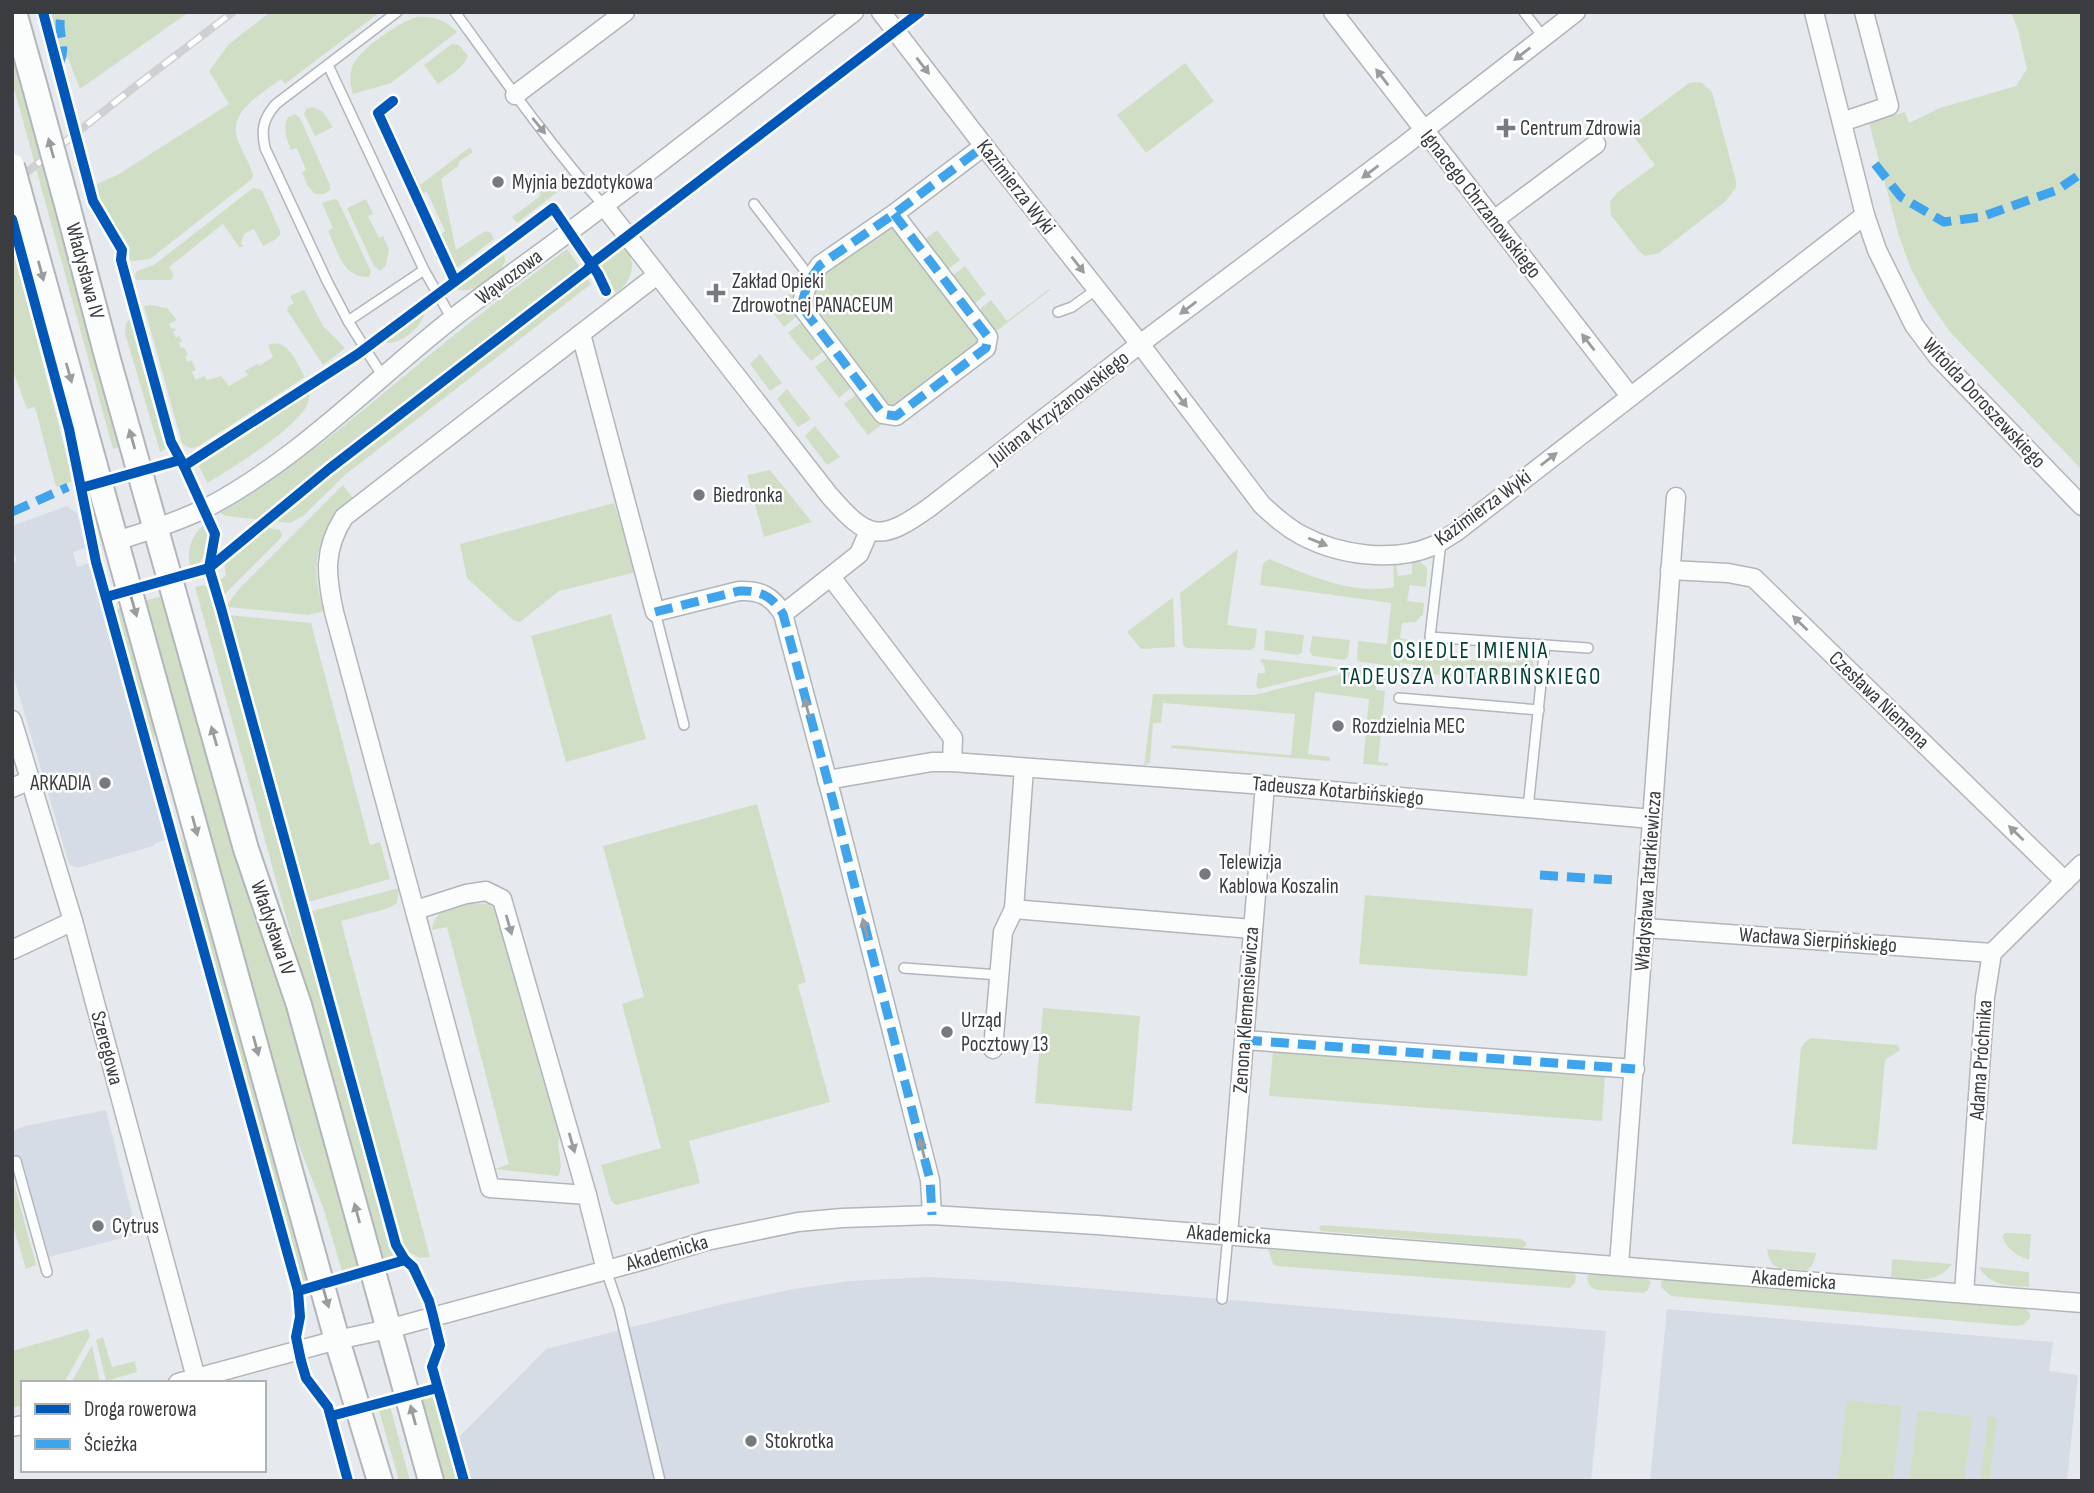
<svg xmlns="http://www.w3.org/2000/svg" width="2094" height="1493" viewBox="0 0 2094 1493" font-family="'Sofia Sans Condensed',sans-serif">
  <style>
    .built { fill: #d6dce6 }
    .green { fill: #d1dec6 }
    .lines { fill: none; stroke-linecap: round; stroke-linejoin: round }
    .service-casing { stroke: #b2b5b9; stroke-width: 12 }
    .minor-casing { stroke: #b2b5b9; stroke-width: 21 }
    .secondary-casing { stroke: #b2b5b9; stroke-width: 28 }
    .service { stroke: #fbfcfc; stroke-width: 9 }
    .minor { stroke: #fbfcfc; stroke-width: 18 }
    .secondary { stroke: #fbfcfc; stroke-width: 24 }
    .rail-casing { stroke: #d0d0d2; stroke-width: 8 }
    .rail { stroke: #fff; stroke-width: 5; stroke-dasharray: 16; stroke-linecap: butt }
    .secondary-bridge-casing { stroke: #b2b5b9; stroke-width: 28; stroke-linecap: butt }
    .secondary-bridge { stroke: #fbfcfc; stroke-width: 24 }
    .quiet { stroke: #3fa4ec; stroke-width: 9; stroke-dasharray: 18 9; stroke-linecap: butt }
    .cycleway-casing { stroke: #fff; stroke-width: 15 }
    .cycleway { stroke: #0057b8; stroke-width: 10 }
    .oneway { fill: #9a9c9e }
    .poi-dot { fill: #76797d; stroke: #fff; stroke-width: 2.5 }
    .labels { text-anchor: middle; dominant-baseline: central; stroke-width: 5; stroke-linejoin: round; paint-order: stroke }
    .poi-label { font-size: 21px; fill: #3a3c40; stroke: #fff; text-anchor: start }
    .street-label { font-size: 21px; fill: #3a3c40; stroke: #fff }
    .neighbourhood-label { font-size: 23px; letter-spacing: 2px; fill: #024138; stroke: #fff }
  </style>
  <rect width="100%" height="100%" fill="#e6eaee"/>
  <g class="built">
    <polygon points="67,506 77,513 86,548 73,552 77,567 89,563 165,840 156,843 153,846 77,868 69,864 12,671 12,562 17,561 12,546 12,526"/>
    <polygon points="106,1110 137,1234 49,1257 21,1157 12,1158 12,1131 25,1126"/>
    <polygon points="927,1277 1002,1281 1606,1331 1591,1481 467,1481 456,1440 546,1349 719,1305 793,1289 850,1281"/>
    <polygon points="1667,1309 2053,1342 2049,1371 2078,1375 2067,1481 1650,1481"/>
  </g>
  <g class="green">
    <polygon points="48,12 189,12 80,89 68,58 61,61"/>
    <path d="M 270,12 L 380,12 L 285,84 L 281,79 C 262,94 229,110 237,138 C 241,150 249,162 253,174 L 252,179 L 150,259 L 134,261 L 130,260 C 124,233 102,212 95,185 L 119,174 L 229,104 L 209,71 L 229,44 Z"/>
    <polygon points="2011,12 2082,12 2082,470 1951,333 1927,299 1911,269 1899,236 1869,123 1905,112 1909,123 1940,108 2016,86 2027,69 2018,30"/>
    <path d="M 417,17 C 434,16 445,20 457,32 L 391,83 L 353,94 C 350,86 349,76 352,67 C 358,50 399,22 417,17 Z"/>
    <path d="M 452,44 L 459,45 L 468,56 C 463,69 448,76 438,84 L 424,65 Z"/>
    <polygon points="12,46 123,446 113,449 12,81"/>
    <polygon points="1185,63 1214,101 1146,153 1117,115"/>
    <polygon points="1695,82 1702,83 1712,92 1736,181 1736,187 1726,201 1659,253 1645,256 1638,250 1611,215 1610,201 1618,192 1655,165 1634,137 1631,130 1633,125 1689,83"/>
    <polygon points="312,107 322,111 333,127 315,136 304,114 306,109"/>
    <path d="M 295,114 L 300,118 L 330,185 L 330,190 L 324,194 L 315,194 L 307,185 L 302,172 L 306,170 L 297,148 L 291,150 C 286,139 283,127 288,117 Z"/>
    <polygon points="400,142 420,185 470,147 473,152 459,162 458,166 441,179 456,250 485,231 491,233 494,239 454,270 438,236 445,231 427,192 419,195 396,145"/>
    <polygon points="557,177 562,185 560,190 517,223 512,217 539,197 541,190"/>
    <polygon points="253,188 259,189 262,191 280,231 280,235 276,239 263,246 254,229 244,234 241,243 244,247 239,247 223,224 169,267 174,275 171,280 136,280 135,275 137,271 154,265"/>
    <path d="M 334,199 L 338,201 L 369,267 L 371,272 L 369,277 C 342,278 338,251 328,231 L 333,228 L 322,203 Z"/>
    <polygon points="366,199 373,214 368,216 379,238 383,236 389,249 386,265 380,271 374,266 347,208"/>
    <polygon points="892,221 981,337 980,343 894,408 886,406 807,303 818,275"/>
    <polygon points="937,230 960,260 947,270 924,240"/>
    <path d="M 622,243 C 638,261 634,279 616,293 L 597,264 L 600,260 Z"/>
    <path d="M 503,249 C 504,253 505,257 505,261 C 502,273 480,288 468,290 C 462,291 457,290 451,288 Z"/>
    <path d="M 567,249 L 582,270 L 327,466 L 262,520 L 226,516 L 220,513 C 297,468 364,409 432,353 C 475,317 522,283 567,249 Z"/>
    <polygon points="15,255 73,481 56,487 35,407 27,409 12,368 12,257"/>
    <polygon points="965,266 986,294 973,305 952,276"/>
    <polygon points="585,276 591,284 345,475 303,516 290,523 270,521 330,472"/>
    <polygon points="798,287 797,316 784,327 770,309"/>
    <polygon points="1049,289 1050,290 998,330 992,329 979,314 981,308 991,300 1007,321"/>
    <polygon points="303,290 305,291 323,326 345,348 323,365 287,310 288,306 294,303 290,296"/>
    <path d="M 151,305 L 167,308 L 177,320 L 169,324 L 172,329 L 175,328 L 176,330 L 173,332 L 176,338 L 179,336 L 182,341 L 179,343 L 181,348 L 184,347 L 188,355 L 185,356 L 187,362 L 191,360 L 196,370 L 192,372 L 196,380 L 204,376 L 207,380 L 221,376 L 229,386 L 248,375 L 245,371 L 257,364 L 259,366 L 273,357 L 268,345 C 288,337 296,362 305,377 L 197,447 C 191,449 187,448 182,443 L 144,306 Z"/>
    <path d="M 426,307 C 424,328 399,348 378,342 Z"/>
    <polygon points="133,313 168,442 165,449 160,452 125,333 126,324"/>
    <polygon points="802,322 805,322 825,348 824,351 811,361 788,333"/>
    <polygon points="760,354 782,383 770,391 750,364"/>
    <polygon points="829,357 852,387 839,398 815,367"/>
    <path d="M 309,389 C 310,397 309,404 304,410 C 289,432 232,469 207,483 L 199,466 L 201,459 Z"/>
    <polygon points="787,389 811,419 798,427 777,399"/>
    <polygon points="857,394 882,422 881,425 868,435 844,404"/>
    <polygon points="815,426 840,457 827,465 805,436"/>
    <polygon points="770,470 812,522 764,537 747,475"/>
    <path d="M 343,485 L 353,498 C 317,536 308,560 324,611 L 308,615 L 228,607 L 227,605 L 238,590 Z"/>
    <polygon points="614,503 636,572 559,591 520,622 513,620 467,578 460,544"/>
    <path d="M 205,524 C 212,539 206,564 190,569 C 187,550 190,536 205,524 Z"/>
    <polygon points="264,527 280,530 282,534 281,538 224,595 219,580 226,576 224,560"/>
    <polygon points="1238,549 1227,625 1257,629 1255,647 1251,650 1187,648 1183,645 1180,593"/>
    <path d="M 1269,559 C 1309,575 1351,595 1394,587 L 1393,561 L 1396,563 L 1398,576 L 1412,574 L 1412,561 L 1417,559 L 1427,568 L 1426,587 L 1410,585 L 1407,601 L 1424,603 L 1423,614 L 1416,622 L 1402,623 L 1400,638 L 1413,641 L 1415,645 L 1415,656 L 1516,663 L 1517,650 L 1520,648 L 1531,654 L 1534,667 L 1511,665 L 1510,681 L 1416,673 L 1416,665 L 1400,663 L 1399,672 L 1386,671 L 1385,686 L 1381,686 L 1384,665 L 1357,661 L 1358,641 L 1387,644 L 1391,603 L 1260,585 L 1263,563 Z"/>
    <polygon points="204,585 209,589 219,616 395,1252 390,1261 382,1264 195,587"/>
    <polygon points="163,596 250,905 294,1026 361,1270 343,1275 324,1210 286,1112 144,601"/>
    <polygon points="1173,597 1175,647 1141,649 1127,632"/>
    <polygon points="124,607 153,714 156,765 115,615 117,609"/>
    <polygon points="611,614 646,739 566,762 531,636"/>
    <polygon points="229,615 311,623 370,845 380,842 390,879 308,902"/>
    <polygon points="1265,630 1304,635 1302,652 1298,655 1264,650"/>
    <polygon points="1312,636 1350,640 1348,657 1344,660 1313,656 1310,652"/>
    <polygon points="1263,659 1336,667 1338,669 1259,689 1256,686 1258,673 1265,673 1265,668 1260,660"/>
    <polygon points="1357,670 1377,672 1376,690 1385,691 1378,762 1388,763 1388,766 1363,764 1369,699 1315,692 1308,754 1330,757 1330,761 1170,748 1173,745 1291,755 1295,714 1163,703 1161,723 1153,723 1150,762 1144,766 1153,694 1254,695"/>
    <polygon points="757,804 806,982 798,985 830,1102 689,1141 700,1183 616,1205 611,1201 601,1165 661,1148 622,1004 644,997 603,846"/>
    <polygon points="171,820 193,858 311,1284 306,1285 298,1281 196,901"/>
    <polygon points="399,888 397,903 389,908 341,921 430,1257 420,1258 404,1250 312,911"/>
    <polygon points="1365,895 1533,909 1527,976 1359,964"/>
    <path d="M 469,903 L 489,904 L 498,912 L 561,1133 C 553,1147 566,1162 558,1176 L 495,1169 L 509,1164 L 447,927 L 432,930 C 433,910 453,908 469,903 Z"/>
    <polygon points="1043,1008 1140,1016 1132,1111 1035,1103"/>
    <polygon points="1811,1038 1898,1045 1900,1050 1885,1060 1877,1150 1792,1144 1801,1048 1804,1043"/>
    <polygon points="1273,1050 1605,1075 1602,1121 1269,1096"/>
    <polygon points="12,1176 36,1265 26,1269 12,1222"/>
    <polygon points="1321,1225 1521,1239 1527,1243 1525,1247 1521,1248 1321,1231 1319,1228"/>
    <path d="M 2005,1233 L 2031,1234 L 2029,1260 C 2017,1256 2007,1249 2002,1237 Z"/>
    <polygon points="1268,1249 1574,1272 1576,1277 1575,1283 1570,1288 1277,1266 1273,1264"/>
    <path d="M 1767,1249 L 1816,1253 C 1815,1260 1813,1266 1807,1270 C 1786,1268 1770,1274 1767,1249 Z"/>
    <path d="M 1892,1259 L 1952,1264 C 1937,1285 1912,1279 1891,1277 Z"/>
    <path d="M 1979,1267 L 2029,1272 L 2029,1287 C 2009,1286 1990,1286 1979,1267 Z"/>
    <path d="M 1591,1273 L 1645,1278 L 1651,1282 L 1648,1290 L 1643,1293 L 1599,1290 C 1591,1289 1588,1285 1587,1277 Z"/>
    <polygon points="1666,1279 2026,1309 2030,1313 2030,1318 2023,1325 2016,1326 1671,1296 1661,1287 1661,1282"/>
    <polygon points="88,1329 90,1336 64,1383 23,1383 23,1405 12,1408 12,1351"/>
    <polygon points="103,1337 112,1367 135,1361 137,1372 106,1381 96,1340"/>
    <polygon points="92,1345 100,1383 71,1383"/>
    <polygon points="427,1394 435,1400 458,1481 442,1481 419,1395"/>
    <polygon points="1847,1400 1902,1406 1893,1481 1837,1481"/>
    <polygon points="389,1404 392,1413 410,1481 399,1481 378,1407"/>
    <polygon points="1918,1410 1972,1417 1964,1481 1909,1481"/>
    <polygon points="1988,1416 1997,1418 1990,1481 1980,1481"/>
  </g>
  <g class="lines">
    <g class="service-casing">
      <g id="service">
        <path d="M 455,12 C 503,78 550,145 604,206"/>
        <polyline points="1524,12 1544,38"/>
        <polyline points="328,65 424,270 452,319"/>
        <polyline points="754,204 803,268"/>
        <polyline points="1058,312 1072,307 1097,289"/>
        <polyline points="348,321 424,270"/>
        <path d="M 383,377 L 348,321 L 327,281 L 265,148 C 261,129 263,119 276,104 L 397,12"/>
        <polyline points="1441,542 1430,637 1588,648"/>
        <polyline points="655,612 684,725"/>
        <polyline points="1399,698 1539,710"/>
        <polyline points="1528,808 1545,645"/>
        <polyline points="904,968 999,975"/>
        <polyline points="16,1161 47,1272"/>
        <polyline points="606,1270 619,1308 660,1481"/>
        <polyline points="1222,1299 1228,1235"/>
      </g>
    </g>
    <g class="minor-casing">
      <g id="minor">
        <path d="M 881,12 L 984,146 L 1140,344 L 1262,505 C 1274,516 1286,527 1301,535 C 1338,555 1393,563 1433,546 C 1441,542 1449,536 1456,532 L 1865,215"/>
        <polyline points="1333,12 1630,396"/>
        <polyline points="1814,12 1865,215 1877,250 1914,325 1938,357 2082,506"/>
        <polyline points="515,95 625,12"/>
        <polyline points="1842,122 1889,106 1864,12"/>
        <path d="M 604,206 L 829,495 C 868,540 880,543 930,507 L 1140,344 L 1401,148 L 1576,12"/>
        <polyline points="894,214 988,337 986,348 896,416 883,414 801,306 808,282 820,265 894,214 984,146"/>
        <polyline points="1494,220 1596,144"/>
        <path d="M 581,334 L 655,612 L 739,591 C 760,590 772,596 783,614 L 833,801 L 930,1180 L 932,1215"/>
        <path d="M 116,541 C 148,531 180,521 210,506 C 301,457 373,381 453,318 C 502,280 553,245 602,207 C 687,143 770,77 854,12"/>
        <polyline points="1670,570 1728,573 1754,578 2065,881"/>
        <polyline points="831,577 953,738 952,762"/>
        <polyline points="783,614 859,554 869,531"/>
        <polyline points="12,720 73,921 196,1378"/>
        <polyline points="827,780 932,762 952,762 1265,785 1652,819"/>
        <polyline points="12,788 30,780"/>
        <polyline points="1014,909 1252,929"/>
        <polyline points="416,910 466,894 486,891 502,899 587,1195"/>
        <polyline points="1645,928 1992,953"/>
        <polyline points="12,950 73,921"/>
        <polyline points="1244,1040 1635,1069"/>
        <polyline points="993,1049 1003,932 1014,909 1024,768"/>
        <polyline points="1228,1235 1265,785"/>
        <polyline points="1619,1265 1676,497"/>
        <path d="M 606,1270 L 587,1195 L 490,1188 L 334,612 C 326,575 323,550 344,517 L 657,275"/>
        <polyline points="1964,1293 1985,997 1992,953 2082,864"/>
        <polyline points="178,1383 337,1340 388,1329 644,1260 706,1241 798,1222 842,1218 932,1215 1097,1225 2082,1303"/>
        <polyline points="12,1427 23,1425"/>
      </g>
    </g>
    <g class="secondary-casing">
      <g id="secondary">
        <polyline points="14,12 35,87"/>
        <polyline points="68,208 107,356 246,849 299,1005 431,1481"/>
        <polyline points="31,235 337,1340 380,1481"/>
      </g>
    </g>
    <use href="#service" class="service"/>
    <use href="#minor" class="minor"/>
    <use href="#secondary" class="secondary"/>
    <g class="rail-casing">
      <polyline id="rail" points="12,184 137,85 233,12"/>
    </g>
    <use href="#rail" class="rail"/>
    <g class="secondary-bridge-casing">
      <g id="secondary-bridge">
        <polyline points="35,87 68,208"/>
        <polyline points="12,166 31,235"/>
      </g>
    </g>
    <use href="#secondary-bridge" class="secondary-bridge"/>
    <g class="quiet">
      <path d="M 59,64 C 69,43 55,34 62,12"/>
      <polyline points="1875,164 1901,197 1944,222 1981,217 2057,190 2082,173"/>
      <polyline points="894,214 988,337 986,348 896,416 883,414 801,306 808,282 820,265 894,214 984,146"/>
      <polyline points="12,512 68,487"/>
      <path d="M 655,612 L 739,591 C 760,590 772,596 783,614 L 833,801 L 930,1180 L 932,1215"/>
      <polyline points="1540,875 1614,880"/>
      <polyline points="1244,1040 1635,1069"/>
    </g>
    <g class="cycleway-casing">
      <g id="cycleway">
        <polyline points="43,12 93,201 122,250 121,260 171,442 184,466 358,354 553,208 598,274 606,291"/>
        <polyline points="393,101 378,113 455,281"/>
        <polyline points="12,219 69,429 96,562 298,1291 300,1317 296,1337 301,1361 306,1378 328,1407 348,1481"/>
        <polyline points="184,466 215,534 209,568 221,608 396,1245 405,1260 413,1267 429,1301 433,1316 440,1345 432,1367 464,1481"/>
        <polyline points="81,488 180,460"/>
        <polyline points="106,597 209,568 329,469 587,270 591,264 920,12"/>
        <polyline points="298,1291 405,1260"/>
        <polyline points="331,1416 437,1388"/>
      </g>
    </g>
    <use href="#cycleway" class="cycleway"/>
  </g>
  <defs><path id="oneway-solid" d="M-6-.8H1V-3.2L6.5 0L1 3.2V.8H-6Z" transform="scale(1.75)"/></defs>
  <g class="oneway">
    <use href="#oneway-solid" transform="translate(1522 54) rotate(142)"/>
    <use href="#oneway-solid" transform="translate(923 66) rotate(52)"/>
    <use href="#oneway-solid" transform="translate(1382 77) rotate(-127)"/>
    <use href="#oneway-solid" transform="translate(539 126) rotate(51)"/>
    <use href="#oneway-solid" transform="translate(51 148) rotate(-105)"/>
    <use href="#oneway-solid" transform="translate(1370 172) rotate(143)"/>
    <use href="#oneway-solid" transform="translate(1078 265) rotate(52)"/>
    <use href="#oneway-solid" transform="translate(41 271) rotate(75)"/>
    <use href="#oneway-solid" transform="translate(1188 308) rotate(143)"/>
    <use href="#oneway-solid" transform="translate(1588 342) rotate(-128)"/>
    <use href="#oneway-solid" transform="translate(69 373) rotate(74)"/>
    <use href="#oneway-solid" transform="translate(1181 399) rotate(53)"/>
    <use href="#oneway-solid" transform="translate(132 439) rotate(-106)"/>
    <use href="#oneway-solid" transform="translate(1549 459) rotate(-38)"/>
    <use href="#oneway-solid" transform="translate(1318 542) rotate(22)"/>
    <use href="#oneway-solid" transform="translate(134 607) rotate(74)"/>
    <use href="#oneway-solid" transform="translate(1800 623) rotate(-136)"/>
    <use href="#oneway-solid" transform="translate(807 708) rotate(-105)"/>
    <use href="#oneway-solid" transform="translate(214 736) rotate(-106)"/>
    <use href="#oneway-solid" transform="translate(195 826) rotate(75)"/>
    <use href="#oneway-solid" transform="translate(2016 833) rotate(-136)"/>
    <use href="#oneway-solid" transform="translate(509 925) rotate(74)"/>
    <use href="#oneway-solid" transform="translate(865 928) rotate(-104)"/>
    <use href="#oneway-solid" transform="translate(256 1046) rotate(75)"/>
    <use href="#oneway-solid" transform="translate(572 1143) rotate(74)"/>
    <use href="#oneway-solid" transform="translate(922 1148) rotate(-104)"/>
    <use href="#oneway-solid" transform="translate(357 1213) rotate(-105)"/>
    <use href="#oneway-solid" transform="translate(326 1298) rotate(74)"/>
    <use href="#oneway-solid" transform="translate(413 1415) rotate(-105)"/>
  </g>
  <g class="poi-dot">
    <path d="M1502.5 117.5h7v7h7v7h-7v7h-7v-7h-7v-7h7z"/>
    <circle cx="498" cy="182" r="7"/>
    <path d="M712.5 282.5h7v7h7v7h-7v7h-7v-7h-7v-7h7z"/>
    <circle cx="699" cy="495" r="7"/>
    <circle cx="1338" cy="726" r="7"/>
    <circle cx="105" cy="783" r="7"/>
    <circle cx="1205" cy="874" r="7"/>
    <circle cx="947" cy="1032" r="7"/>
    <circle cx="98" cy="1226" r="7"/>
    <circle cx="751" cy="1441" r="7"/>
  </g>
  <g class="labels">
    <g class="poi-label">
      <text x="1520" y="128">Centrum Zdrowia</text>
      <text x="512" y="182">Myjnia bezdotykowa</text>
      <text x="732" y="281">Zakład Opieki<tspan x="732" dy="24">Zdrowotnej PANACEUM</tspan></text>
      <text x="713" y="495">Biedronka</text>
      <text x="1352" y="726">Rozdzielnia MEC</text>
      <text x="91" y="783" text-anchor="end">ARKADIA</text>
      <text x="1219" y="862">Telewizja<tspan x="1219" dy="24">Kablowa Koszalin</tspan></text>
      <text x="961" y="1020">Urząd<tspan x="961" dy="24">Pocztowy 13</tspan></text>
      <text x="112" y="1226">Cytrus</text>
      <text x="765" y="1441">Stokrotka</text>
    </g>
    <g class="street-label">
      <text transform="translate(1016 187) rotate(52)">Kazimierza Wyki</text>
      <text transform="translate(1481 204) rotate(52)">Ignacego Chrzanowskiego</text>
      <text transform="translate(85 271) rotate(75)">Władysława IV</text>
      <text transform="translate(509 277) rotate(-37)">Wąwozowa</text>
      <text transform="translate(1984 403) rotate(47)">Witolda Doroszewskiego</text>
      <text transform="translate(1059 408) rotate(-38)">Juliana Krzyżanowskiego</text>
      <text transform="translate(1483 508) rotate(-36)">Kazimierza Wyki</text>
      <text transform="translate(1879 700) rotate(44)">Czesława Niemena</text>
      <text transform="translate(1338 791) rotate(5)">Tadeusza Kotarbińskiego</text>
      <text transform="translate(1648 881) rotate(-86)">Władysława Tatarkiewicza</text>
      <text transform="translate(273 928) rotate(71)">Władysława IV</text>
      <text transform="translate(1818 940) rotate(4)">Wacława Sierpińskiego</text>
      <text transform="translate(1246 1010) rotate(-86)">Zenona Klemensiewicza</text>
      <text transform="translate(107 1048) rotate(75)">Szeregowa</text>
      <text transform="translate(1981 1060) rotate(-86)">Adama Próchnika</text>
      <text transform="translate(1229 1235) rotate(4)">Akademicka</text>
      <text transform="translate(667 1253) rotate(-16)">Akademicka</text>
      <text transform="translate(1794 1280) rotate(4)">Akademicka</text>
    </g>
    <g class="neighbourhood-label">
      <text x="1471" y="651">OSIEDLE IMIENIA<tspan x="1471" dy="26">TADEUSZA KOTARBIŃSKIEGO</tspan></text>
    </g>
  </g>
  <rect width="2094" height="1493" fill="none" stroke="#3a3c40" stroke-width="28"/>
  <rect x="21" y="1381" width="245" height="91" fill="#ffffff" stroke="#b0b1b3" stroke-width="2"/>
  <rect x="35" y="1404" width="35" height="10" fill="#0057b8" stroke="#b0b1b3" stroke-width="2"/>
  <text x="84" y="1416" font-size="21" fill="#3a3c40">Droga rowerowa</text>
  <rect x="35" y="1439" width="35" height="10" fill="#3fa4ec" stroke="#b0b1b3" stroke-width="2"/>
  <text x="84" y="1451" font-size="21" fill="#3a3c40">Ścieżka</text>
</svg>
